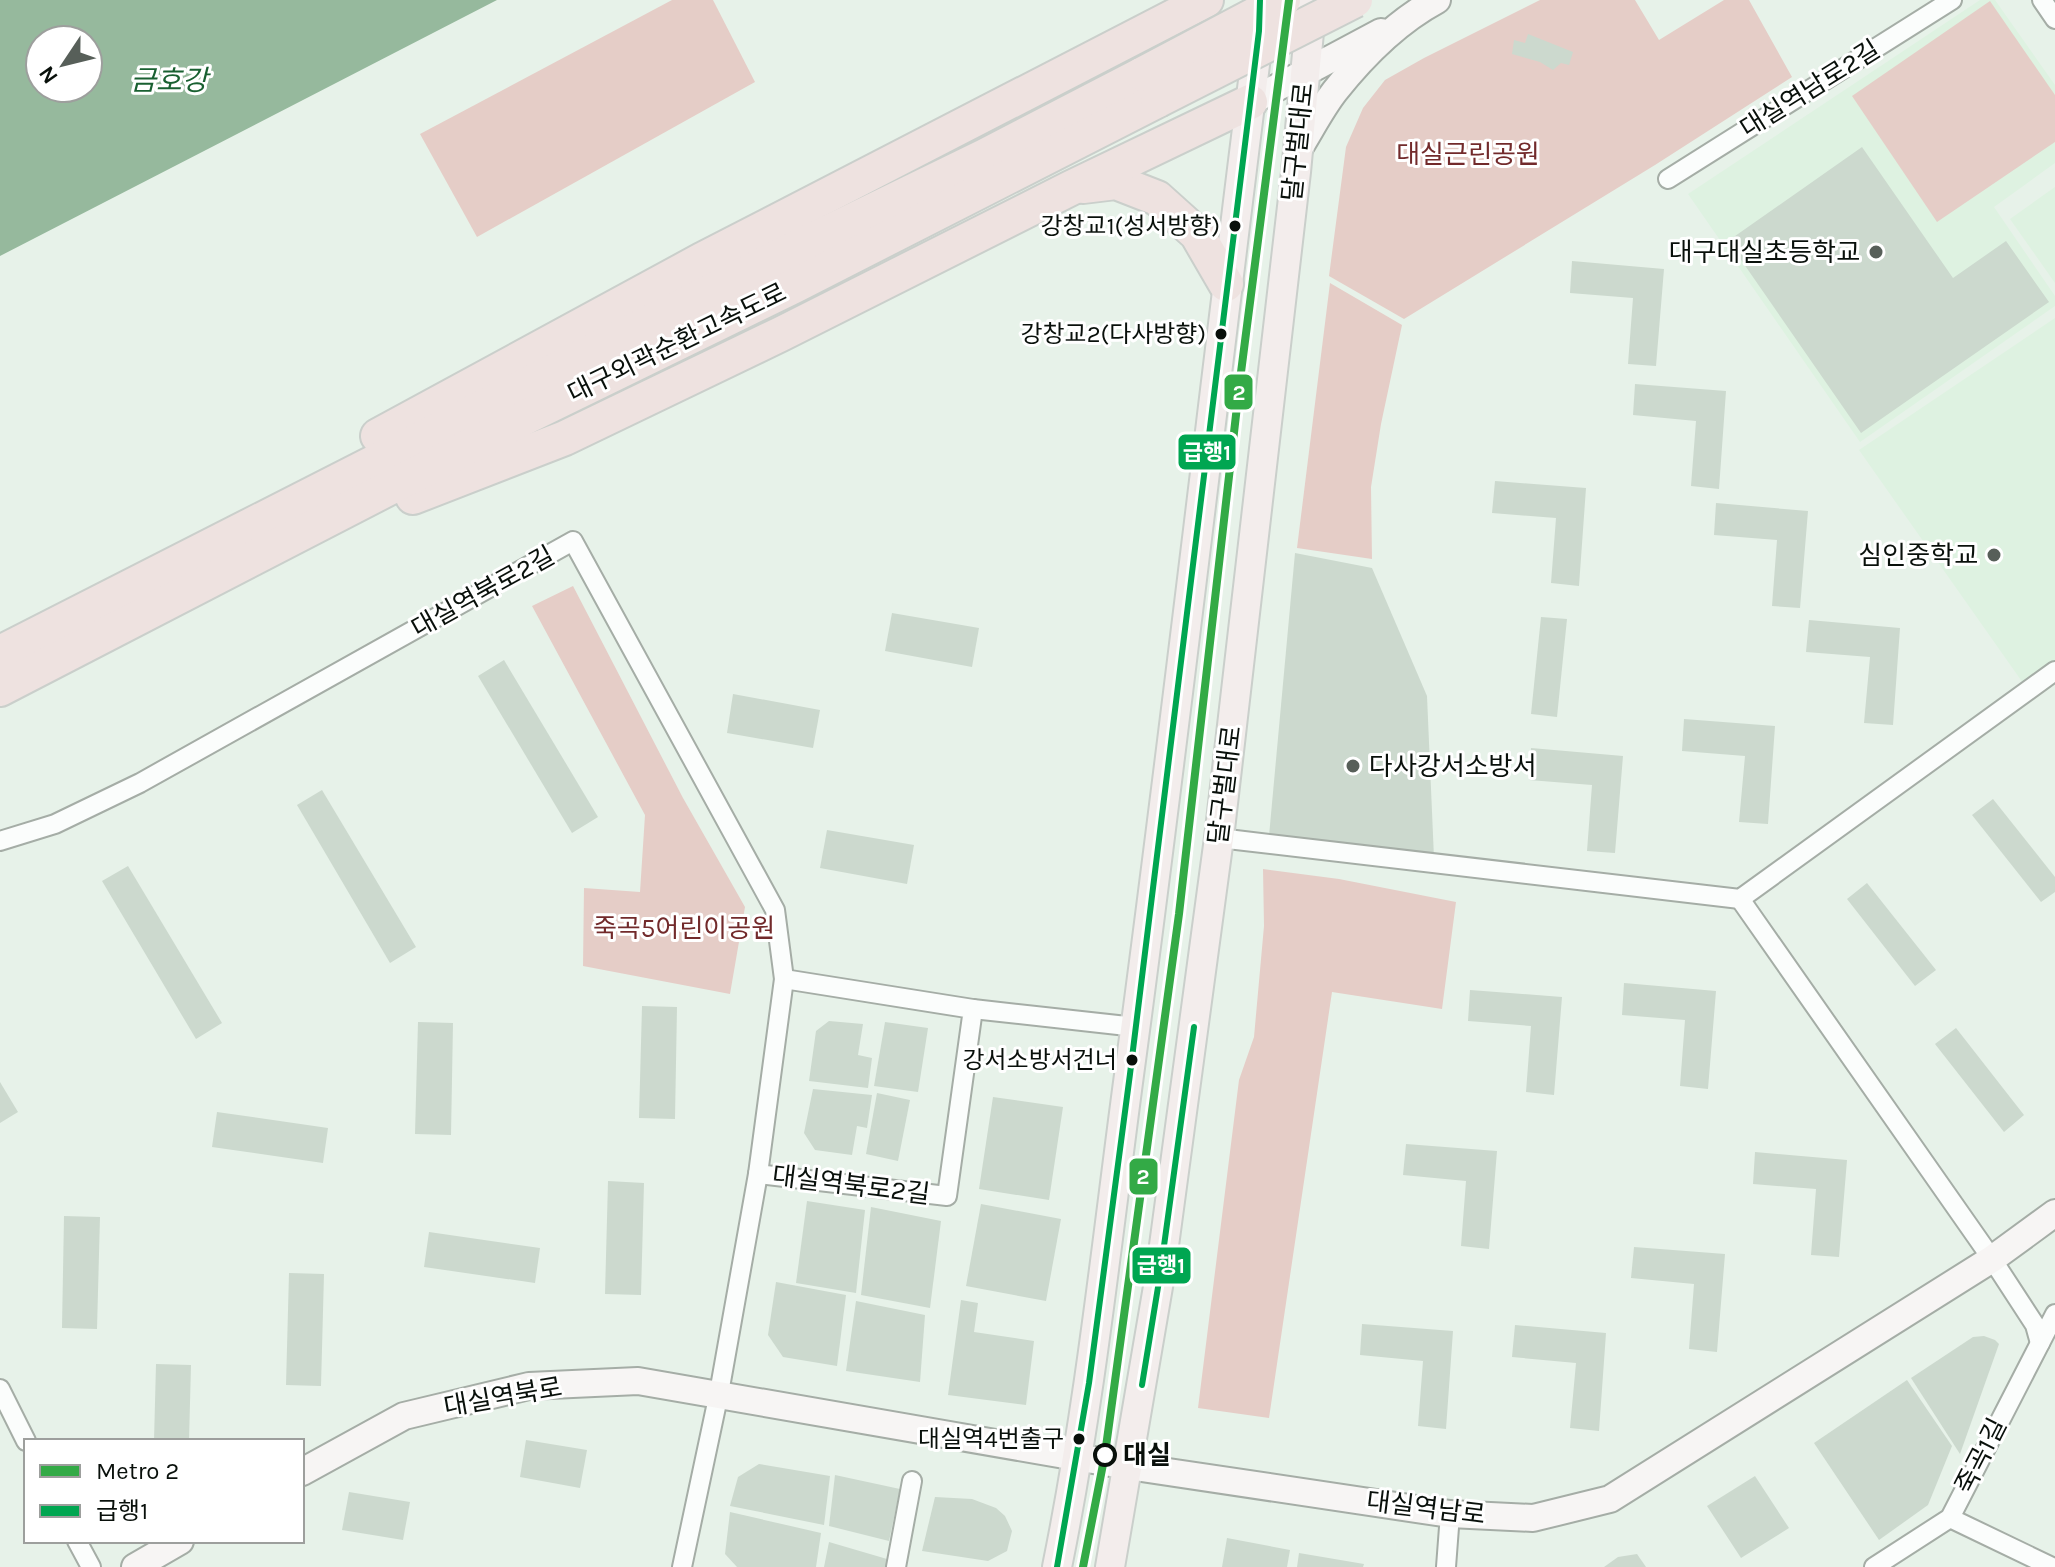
<svg xmlns="http://www.w3.org/2000/svg" width="2055" height="1567" viewBox="0 0 2055 1567" font-family="Karla,'Noto Sans KR',sans-serif">
  <style>
    .built { fill: #def2e1 }
    .green { fill: #e5cdc7 }
    .water { fill: #96b99d; fill-rule: evenodd }
    .building { fill: #ccd9ce }
    .lines { fill: none; stroke-linecap: round; stroke-linejoin: round }
    .street-casing { stroke: #a5ada6; stroke-width: 22 }
    .secondary-casing { stroke: #a5ada6; stroke-width: 30 }
    .primary-casing { stroke: #cacfcb; stroke-width: 32 }
    .highway-casing { stroke: #cacfcb; stroke-width: 38 }
    .street { stroke: #fbfdfc; stroke-width: 18 }
    .secondary { stroke: #f7f5f4; stroke-width: 26 }
    .primary { stroke: #f3edec; stroke-width: 28 }
    .highway { stroke: #eee2e0; stroke-width: 34 }
    .highway-bridge-casing { stroke: #cacfcb; stroke-width: 38; stroke-linecap: butt }
    .highway-bridge { stroke: #eee2e0; stroke-width: 34 }
    .bus-1-casing { stroke: #fff; stroke-width: 12 }
    .bus-1 { stroke: #00a651; stroke-width: 6 }
    .metro-1-casing { stroke: #fff; stroke-width: 14 }
    .metro-1 { stroke: #33aa46; stroke-width: 8 }
    .bus-dot { fill: #09100b; stroke: #fff; stroke-width: 3 }
    .poi-dot { fill: #575f59; stroke: #fff; stroke-width: 3 }
    .stop-dot { fill: #fff; stroke: #09100b; stroke-width: 4 }
    .labels { text-anchor: middle; dominant-baseline: central; stroke-width: 6; stroke-linejoin: round; paint-order: stroke }
    .bus-label { font-size: 24px; fill: #09100b; stroke: #fff; text-anchor: end }
    .street-label { font-size: 26px; fill: #09100b; stroke: #fff }
    .park-label { font-size: 26px; fill: #722a2b; stroke: #fff }
    .poi-label { font-size: 26px; fill: #09100b; stroke: #fff; text-anchor: end }
    .stop-label { font-size: 26px; font-weight: bold; fill: #09100b; stroke: #fff; text-anchor: start }
    .water-label { font-size: 28px; font-style: italic; fill: #196031; stroke: #fff }
    .line-badge { stroke: #fff; stroke-width: 3 }
    .badge-label { font-size: 22px; text-anchor: middle; font-weight: bold; fill: #fff }
  </style>
  <rect width="100%" height="100%" fill="#e7f2e9"/>
  <g class="built">
    <polygon points="1980,0 1995,0 2055,85 2055,163 1994,207 2055,296 2055,306 1860,442 1688,194"/>
    <polygon points="2055,187 2055,283 2010,219"/>
    <polygon points="2055,318 2055,660 2023,683 1859,450"/>
  </g>
  <g class="green">
    <polygon points="672,0 713,0 755,82 477,237 420,134"/>
    <polygon points="1540,0 1635,0 1659,40 1724,0 1749,0 1792,77 1655,165 1404,319 1329,276 1346,147 1363,108 1385,80 1424,58"/>
    <polygon points="1990,1 2055,95 2055,142 1937,222 1852,96"/>
    <polygon points="1330,283 1402,325 1381,424 1371,487 1372,559 1297,548"/>
    <polygon points="573,586 683,798 745,907 730,994 583,966 584,888 640,892 645,815 532,606"/>
    <polygon points="1263,869 1339,879 1456,902 1442,1009 1332,992 1269,1418 1198,1408 1239,1080 1254,1037 1264,926"/>
  </g>
  <path class="water" d="M 0,0 L 497,0 L 0,256 ZM 40,40 L 88,40 L 88,88 L 40,88 Z"/>
  <g class="building">
    <polygon points="1528,34 1573,52 1569,65 1561,63 1553,70 1540,62 1512,54 1514,40 1525,43"/>
    <polygon points="1862,147 1953,278 2006,241 2049,302 1861,433 1728,241"/>
    <polygon points="1572,261 1664,269 1656,366 1628,364 1633,298 1570,293"/>
    <polygon points="1635,384 1726,391 1719,489 1691,486 1696,421 1633,415"/>
    <polygon points="1495,481 1586,488 1579,586 1551,583 1556,518 1492,513"/>
    <polygon points="1716,503 1808,511 1800,608 1772,606 1777,540 1714,535"/>
    <polygon points="1295,553 1372,568 1427,696 1434,858 1269,836"/>
    <polygon points="892,613 979,628 972,667 885,651"/>
    <polygon points="1541,617 1567,619 1557,717 1531,714"/>
    <polygon points="1809,620 1900,628 1893,725 1864,723 1870,657 1806,652"/>
    <polygon points="504,660 598,817 572,833 478,676"/>
    <polygon points="733,694 820,710 813,748 727,733"/>
    <polygon points="1684,719 1775,726 1768,824 1739,822 1745,756 1682,751"/>
    <polygon points="1531,748 1623,756 1615,853 1587,851 1592,785 1529,780"/>
    <polygon points="322,790 416,947 390,963 297,805"/>
    <polygon points="1993,799 2055,877 2055,892 2041,902 1972,815"/>
    <polygon points="827,830 914,845 907,884 820,868"/>
    <polygon points="128,866 222,1023 196,1039 102,881"/>
    <polygon points="1867,883 1936,970 1915,986 1847,899"/>
    <polygon points="1624,983 1716,991 1708,1089 1680,1086 1685,1020 1622,1015"/>
    <polygon points="1470,990 1562,997 1554,1095 1526,1092 1531,1026 1468,1021"/>
    <polygon points="642,1006 677,1007 675,1119 639,1118"/>
    <polygon points="829,1021 863,1024 858,1055 872,1058 868,1088 809,1081 816,1031"/>
    <polygon points="418,1022 453,1023 451,1135 415,1134"/>
    <polygon points="885,1022 928,1028 918,1092 874,1086"/>
    <polygon points="1956,1028 2024,1115 2004,1132 1935,1044"/>
    <polygon points="0,1082 18,1112 0,1123"/>
    <polygon points="813,1089 872,1095 867,1128 857,1126 852,1155 815,1150 804,1133"/>
    <polygon points="877,1093 910,1100 898,1161 866,1154"/>
    <polygon points="993,1097 1063,1107 1049,1200 979,1189"/>
    <polygon points="217,1112 328,1128 323,1163 212,1147"/>
    <polygon points="1406,1144 1497,1151 1489,1249 1461,1246 1466,1181 1403,1175"/>
    <polygon points="1755,1152 1847,1160 1839,1257 1811,1255 1816,1189 1753,1184"/>
    <polygon points="608,1181 644,1183 641,1295 605,1294"/>
    <polygon points="807,1201 865,1210 856,1293 796,1283"/>
    <polygon points="981,1204 1061,1219 1046,1301 966,1286"/>
    <polygon points="871,1207 941,1221 930,1308 861,1295"/>
    <polygon points="64,1216 100,1217 97,1329 62,1328"/>
    <polygon points="429,1232 540,1248 535,1283 424,1267"/>
    <polygon points="1634,1247 1725,1254 1717,1352 1689,1349 1694,1284 1631,1278"/>
    <polygon points="289,1273 324,1274 321,1386 286,1385"/>
    <polygon points="776,1282 846,1295 837,1366 783,1357 768,1335"/>
    <polygon points="961,1300 978,1303 974,1332 1034,1341 1026,1405 948,1395"/>
    <polygon points="856,1301 925,1315 920,1382 846,1371"/>
    <polygon points="1362,1324 1453,1331 1446,1429 1418,1426 1423,1361 1360,1355"/>
    <polygon points="1515,1325 1606,1333 1599,1431 1570,1428 1576,1363 1512,1357"/>
    <polygon points="1984,1336 1995,1340 1999,1344 1960,1454 1911,1378 1973,1337"/>
    <polygon points="156,1364 191,1365 189,1441 154,1441"/>
    <polygon points="1907,1380 1952,1446 1928,1505 1879,1540 1814,1443"/>
    <polygon points="526,1440 587,1450 580,1488 520,1477"/>
    <polygon points="759,1464 830,1476 824,1525 730,1506 738,1477"/>
    <polygon points="835,1475 900,1489 889,1541 829,1526"/>
    <polygon points="1755,1476 1789,1528 1741,1558 1707,1506"/>
    <polygon points="349,1492 410,1502 403,1540 342,1530"/>
    <polygon points="935,1497 972,1499 996,1508 1005,1516 1012,1531 1007,1551 988,1561 922,1551"/>
    <polygon points="730,1512 821,1533 816,1567 737,1567 725,1554"/>
    <polygon points="1227,1538 1290,1550 1287,1567 1222,1567"/>
    <polygon points="829,1542 887,1559 886,1567 824,1567"/>
    <polygon points="1299,1553 1364,1564 1363,1567 1297,1567"/>
    <polygon points="1637,1554 1646,1567 1604,1567 1618,1557"/>
  </g>
  <g class="lines">
    <g class="street-casing">
      <g id="street">
        <polyline points="2042,0 2055,19"/>
        <polyline points="1668,179 1952,0"/>
        <polyline points="1219,838 1740,899 2055,671"/>
        <polyline points="0,841 55,824 140,783 573,541 775,910 784,979 758,1174 719,1393 682,1567"/>
        <polyline points="1740,899 1992,1259 2035,1325 2040,1343"/>
        <polyline points="973,1009 1136,1027"/>
        <polyline points="758,1174 947,1196 973,1009 784,979"/>
        <polyline points="0,1389 26,1441"/>
        <polyline points="1950,1518 2052,1567"/>
        <polyline points="77,1541 91,1567"/>
        <polyline points="896,1567 912,1481"/>
        <polyline points="1446,1567 1450,1514"/>
        <polyline points="1874,1567 1950,1518 2055,1314"/>
      </g>
    </g>
    <g class="secondary-casing">
      <g id="secondary">
        <polyline points="1250,102 1381,32"/>
        <path d="M 1298,150 C 1310,131 1321,109 1335,91 C 1362,57 1398,21 1437,0"/>
        <polyline points="302,1472 404,1416 529,1386 638,1381 1128,1466 1450,1514 1533,1518 1610,1499 1992,1259 2055,1213"/>
        <polyline points="135,1567 180,1541"/>
      </g>
    </g>
    <g class="primary-casing">
      <g id="primary">
        <path d="M 1057,1567 C 1090,1405 1107,1239 1129,1075 C 1176,728 1215,380 1259,33"/>
        <polyline points="1110,1567 1160,1275 1219,838 1296,172 1312,0"/>
      </g>
    </g>
    <g class="highway-casing">
      <g id="highway">
        <polyline points="1083,186 1116,182 1157,198 1197,234 1226,284"/>
        <polyline points="378,436 702,260 1206,0"/>
        <polyline points="413,497 565,438 781,334 1071,188 1250,102"/>
        <polyline points="0,653 778,257 983,157 1143,74"/>
        <polyline points="0,689 530,415 794,286 1158,100"/>
      </g>
    </g>
    <use href="#street" class="street"/>
    <use href="#secondary" class="secondary"/>
    <use href="#primary" class="primary"/>
    <use href="#highway" class="highway"/>
    <g class="highway-bridge-casing">
      <g id="highway-bridge">
        <polyline points="1143,74 1283,0"/>
        <polyline points="1158,100 1355,0"/>
      </g>
    </g>
    <use href="#highway-bridge" class="highway-bridge"/>
    <g class="bus-1-casing">
      <g id="bus-1">
        <polyline points="1142,1385 1160,1275 1194,1027"/>
        <polyline points="1057,1567 1089,1383 1130,1074 1259,31 1260,0"/>
      </g>
    </g>
    <use href="#bus-1" class="bus-1"/>
    <g class="metro-1-casing">
      <polyline id="metro-1" points="1083,1567 1105,1454 1179,914 1240,380 1289,0"/>
    </g>
    <use href="#metro-1" class="metro-1"/>
  </g>
  <g class="bus-dot">
    <circle cx="1235" cy="226" r="7"/>
    <circle cx="1221" cy="334" r="7"/>
    <circle cx="1132" cy="1060" r="7"/>
    <circle cx="1079" cy="1439" r="7"/>
  </g>
  <g class="poi-dot">
    <circle cx="1876" cy="252" r="8"/>
    <circle cx="1994" cy="555" r="8"/>
    <circle cx="1353" cy="766" r="8"/>
  </g>
  <circle class="stop-dot" cx="1105" cy="1455" r="10"/>
  <g class="labels">
    <g class="bus-label">
      <text x="1220" y="226">강창교1(성서방향)</text>
      <text x="1206" y="334">강창교2(다사방향)</text>
      <text x="1117" y="1060">강서소방서건너</text>
      <text x="1064" y="1439">대실역4번출구</text>
    </g>
    <g class="street-label">
      <text transform="translate(1810 89) rotate(-32)">대실역남로2길</text>
      <text transform="translate(1298 142) rotate(-84)">달구벌대로</text>
      <text transform="translate(677 343) rotate(-26)">대구외곽순환고속도로</text>
      <text transform="translate(483 592) rotate(-29)">대실역북로2길</text>
      <text transform="translate(1225 785) rotate(-83)">달구벌대로</text>
      <text transform="translate(851 1185) rotate(7)">대실역북로2길</text>
      <text transform="translate(503 1397) rotate(-10)">대실역북로</text>
      <text transform="translate(1981 1456) rotate(-63)">죽곡1길</text>
      <text transform="translate(1426 1508) rotate(7)">대실역남로</text>
    </g>
    <g class="park-label">
      <text x="1468" y="154">대실근린공원</text>
      <text x="684" y="928">죽곡5어린이공원</text>
    </g>
    <g class="poi-label">
      <text x="1860" y="252">대구대실초등학교</text>
      <text x="1978" y="555">심인중학교</text>
      <text x="1369" y="766" text-anchor="start">다사강서소방서</text>
    </g>
    <g class="stop-label">
      <text x="1123" y="1455">대실</text>
    </g>
    <g class="water-label">
      <text x="169" y="80">금호강</text>
    </g>
  </g>
  <g class="line-badge">
    <rect x="1223" y="373" width="31" height="38" rx="8" fill="#33aa46"/>
    <rect x="1177" y="433" width="60" height="38" rx="8" fill="#00a651"/>
    <rect x="1128" y="1157" width="31" height="39" rx="8" fill="#33aa46"/>
    <rect x="1131" y="1246" width="61" height="39" rx="8" fill="#00a651"/>
  </g>
  <g class="badge-label">
    <text x="1239" y="400">2</text>
    <text x="1207" y="460">급행1</text>
    <text x="1143" y="1184">2</text>
    <text x="1161" y="1273">급행1</text>
  </g>
  <rect x="24" y="1439" width="280" height="104" fill="#ffffff" stroke="#9d9f9d" stroke-width="2"/>
  <rect x="40" y="1465" width="40" height="12" fill="#33aa46" stroke="#9d9f9d" stroke-width="2"/>
  <text x="96" y="1479" font-size="24" fill="#09100b">Metro 2</text>
  <rect x="40" y="1505" width="40" height="12" fill="#00a651" stroke="#9d9f9d" stroke-width="2"/>
  <text x="96" y="1519" font-size="24" fill="#09100b">급행1</text>
  <g transform="translate(64 64) rotate(235)"><circle r="38" fill="#ffffff" stroke="#9d9f9d" stroke-width="2"/>
  <path d="M0-6L14 30L0 20L-14 30Z" fill="#575f59"/>
  <text y="-12" font-size="22" font-weight="bold" text-anchor="middle" fill="#09100b">N</text>
  </g>
</svg>
